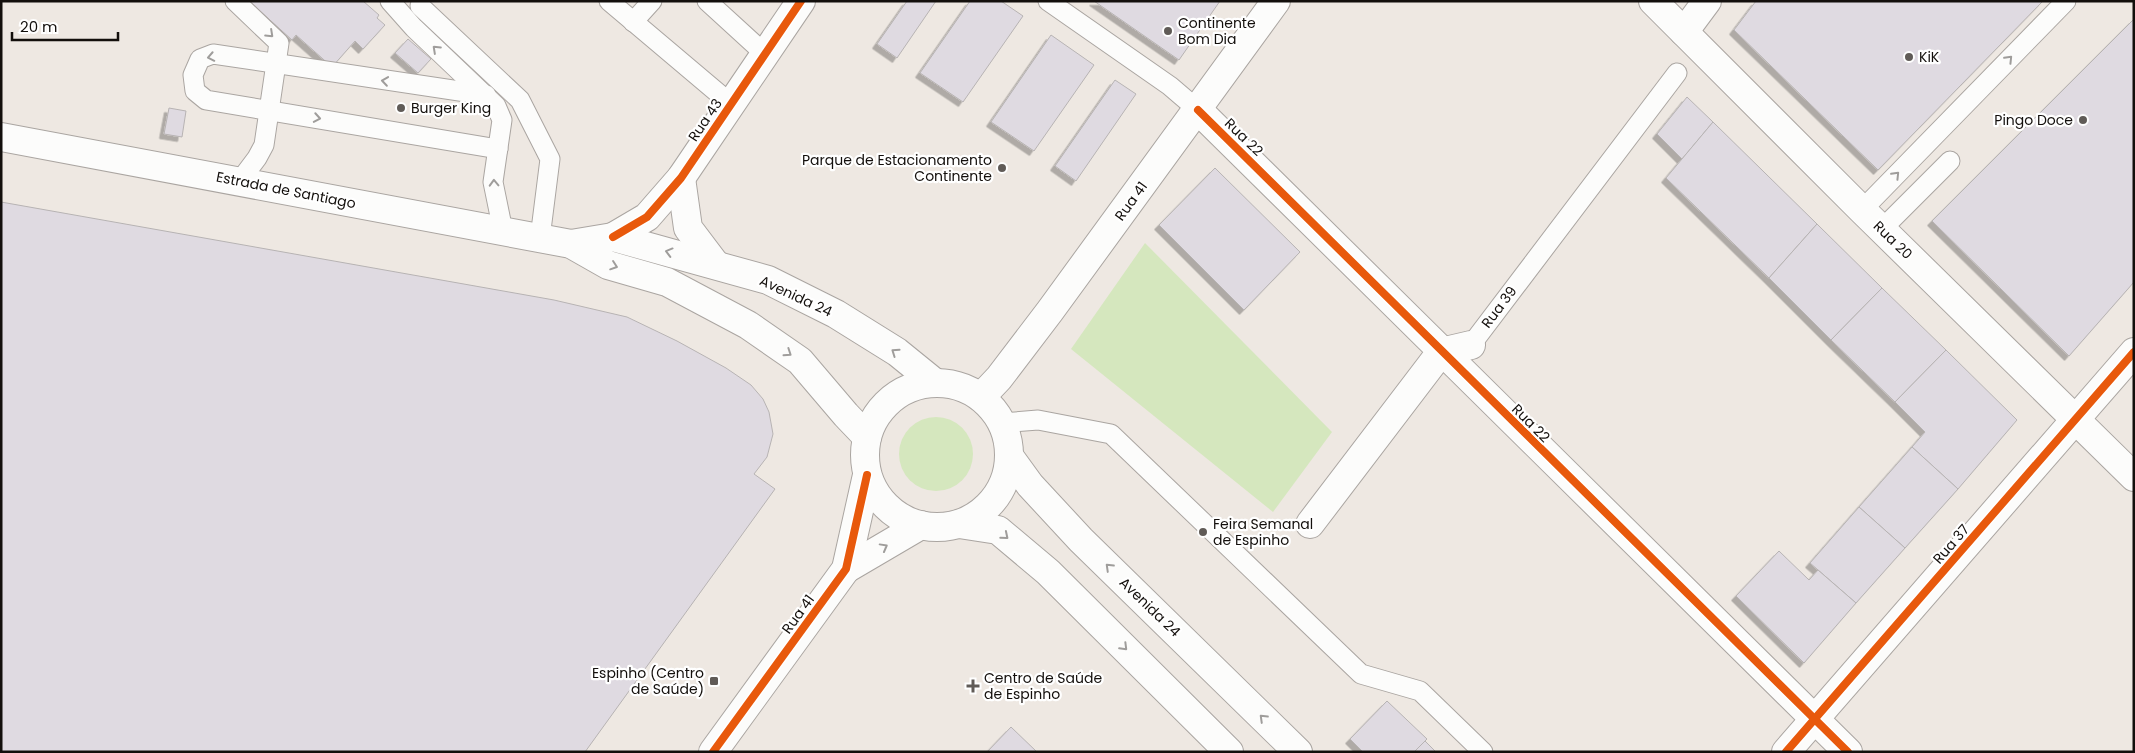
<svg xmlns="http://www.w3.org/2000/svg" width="2135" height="753" viewBox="0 0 2135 753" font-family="Poppins,sans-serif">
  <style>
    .green { fill: #d5e7be }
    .building { fill: #dfdae1; stroke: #b7b3b3; filter: url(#shadow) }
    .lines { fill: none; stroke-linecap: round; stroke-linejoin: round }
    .service-casing { stroke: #aaa5a1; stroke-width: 21 }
    .minor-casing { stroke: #aaa5a1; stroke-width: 30 }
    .secondary-casing { stroke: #aaa5a1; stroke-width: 30 }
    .primary-casing { stroke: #aaa5a1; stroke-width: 30 }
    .service { stroke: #fcfcfb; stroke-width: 19 }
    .minor { stroke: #fcfcfb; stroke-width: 28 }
    .secondary { stroke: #fcfcfb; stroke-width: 28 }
    .primary { stroke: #fcfcfb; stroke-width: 28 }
    .cycleway-casing { stroke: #fff; stroke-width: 11 }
    .cycleway { stroke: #e8590c; stroke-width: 8 }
    .oneway { stroke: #9f9d9b }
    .poi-dot { fill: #605b57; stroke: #fff; stroke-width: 2 }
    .labels { text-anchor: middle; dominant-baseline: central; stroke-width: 4.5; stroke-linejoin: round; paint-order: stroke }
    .poi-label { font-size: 14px; fill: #130f0c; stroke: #fff; text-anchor: start }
    .street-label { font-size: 14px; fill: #130f0c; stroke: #fff }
  </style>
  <defs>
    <filter id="shadow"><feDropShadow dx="-4.5" dy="4.5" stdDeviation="0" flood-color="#0004"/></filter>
  </defs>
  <rect width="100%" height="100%" fill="#eee8e2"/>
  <g class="green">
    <polygon points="1145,243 1332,432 1273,512 1071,349"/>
    <circle cx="936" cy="454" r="37"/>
  </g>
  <g class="building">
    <polygon points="249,1 363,1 379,15 377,18 385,25 363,49 355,41 332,67 296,35 292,40"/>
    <polygon points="907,1 936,1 897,58 877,44"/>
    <polygon points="970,1 1001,1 1023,16 963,102 920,73"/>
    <polygon points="1094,1 1220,1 1179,60"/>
    <polygon points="1756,1 2043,1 1878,170 1734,30"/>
    <polygon points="2134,19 2134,282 2069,356 1932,221"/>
    <polygon points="1051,35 1094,65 1034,151 991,122"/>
    <polygon points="408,39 431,59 418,73 395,53"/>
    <polygon points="1115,80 1136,94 1076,181 1055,166"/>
    <polygon points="1687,97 1713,122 1682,159 1657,134"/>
    <polygon points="169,108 186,111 182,137 164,134"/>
    <polygon points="1713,122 1817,224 1769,278 1666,178"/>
    <polygon points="1215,168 1300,252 1244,310 1159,225"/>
    <polygon points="1,202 554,300 627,317 677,341 726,368 751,385 763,399 769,412 773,434 767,457 754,474 775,489 585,752 1,752"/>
    <polygon points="1817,224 1882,288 1831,340 1769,278"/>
    <polygon points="1882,288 1946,350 1895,402 1831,340"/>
    <polygon points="1946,350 2017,420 1958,489 1912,447 1925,432 1895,402"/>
    <polygon points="1912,447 1958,489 1905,548 1859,507"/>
    <polygon points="1859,507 1905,548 1856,603 1810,563"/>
    <polygon points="1779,551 1809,580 1818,570 1856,603 1804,663 1736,596"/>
    <polygon points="1387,701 1427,739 1414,752 1363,752 1350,739"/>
    <polygon points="1011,727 1037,752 987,752"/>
    <polygon points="1425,741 1436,752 1414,752"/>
  </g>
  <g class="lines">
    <g class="service-casing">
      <g id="service">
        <polyline points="235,1 279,43 264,145 257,158 239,182"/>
        <polyline points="390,1 414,28 496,106 502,120 493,182 503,231"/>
        <polyline points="609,1 731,104"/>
        <polyline points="707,1 765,54"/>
        <polyline points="1048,1 1170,86 1198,110"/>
        <polyline points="420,6 520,100 550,159 540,238"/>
        <polyline points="633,22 652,1"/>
        <polyline points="486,95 213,54 200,59 193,75 195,91 206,100 498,149"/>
        <polyline points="1862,210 2066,1"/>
        <polyline points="1882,229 1950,161"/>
        <polyline points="1471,345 1677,73"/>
        <polyline points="1002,423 1038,420 1111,434 1361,674 1420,691 1483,752"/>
      </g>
    </g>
    <g class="minor-casing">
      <g id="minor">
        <polyline points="1684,32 1707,1"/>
        <polyline points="1198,110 1848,752"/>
        <polyline points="681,178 688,228 716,265"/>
        <polyline points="613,237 647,217 681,178 801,1"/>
        <polyline points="981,397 999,378 1050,311 1276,1"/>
        <polyline points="1310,524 1441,352 1471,345"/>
        <polyline points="846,569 921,525"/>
        <polyline points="713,752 846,569 867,475"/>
        <polyline points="1786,752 2134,352"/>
      </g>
    </g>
    <g class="secondary-casing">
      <polyline id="secondary" points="1653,1 1862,210 2134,477"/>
    </g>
    <g class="primary-casing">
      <g id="primary">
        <polyline points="1,137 571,244 608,265 667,282 748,325 800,361 846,415 867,437"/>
        <polyline points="571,244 613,237 768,280 836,314 897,352 934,382"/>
        <circle cx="937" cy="455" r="72"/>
        <polyline points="1009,456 1030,485 1081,540 1298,752"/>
        <polyline points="959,524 998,530 1048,572 1229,752"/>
      </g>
    </g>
    <use href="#service" class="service"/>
    <use href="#minor" class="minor"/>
    <use href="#secondary" class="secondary"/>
    <use href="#primary" class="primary"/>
    <g class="cycleway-casing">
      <g id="cycleway">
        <polyline points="1198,110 1848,752"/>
        <polyline points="613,237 647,217 681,178 801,1"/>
        <polyline points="713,752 846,569 867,475"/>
        <polyline points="1786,752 2134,352"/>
      </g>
    </g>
    <use href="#cycleway" class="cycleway"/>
  </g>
  <defs><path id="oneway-chevron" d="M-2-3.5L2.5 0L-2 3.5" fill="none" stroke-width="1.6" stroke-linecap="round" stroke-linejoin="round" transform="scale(1.25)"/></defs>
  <g class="oneway">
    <use href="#oneway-chevron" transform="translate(270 34) rotate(43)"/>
    <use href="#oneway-chevron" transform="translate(436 49) rotate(-137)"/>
    <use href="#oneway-chevron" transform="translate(211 57) rotate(169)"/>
    <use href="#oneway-chevron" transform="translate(2009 59) rotate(-46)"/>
    <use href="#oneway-chevron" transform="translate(385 81) rotate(-172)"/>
    <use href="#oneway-chevron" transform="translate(317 118) rotate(10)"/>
    <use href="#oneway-chevron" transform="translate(1896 175) rotate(-46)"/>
    <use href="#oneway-chevron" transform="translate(494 183) rotate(-92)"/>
    <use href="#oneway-chevron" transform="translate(669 252) rotate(-165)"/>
    <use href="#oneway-chevron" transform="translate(614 266) rotate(19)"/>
    <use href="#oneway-chevron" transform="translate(895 352) rotate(-145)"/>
    <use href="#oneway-chevron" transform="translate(788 353) rotate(34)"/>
    <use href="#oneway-chevron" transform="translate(1005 536) rotate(40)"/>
    <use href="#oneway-chevron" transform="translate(884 547) rotate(-29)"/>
    <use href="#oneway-chevron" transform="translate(1109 567) rotate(-136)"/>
    <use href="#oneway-chevron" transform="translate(1124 647) rotate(45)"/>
    <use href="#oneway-chevron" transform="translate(1263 718) rotate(-136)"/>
  </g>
  <g class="poi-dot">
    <circle cx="1168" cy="31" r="5"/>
    <circle cx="1909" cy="57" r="5"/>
    <circle cx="401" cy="108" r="5"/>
    <circle cx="2083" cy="120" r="5"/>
    <circle cx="1002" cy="168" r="5"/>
    <circle cx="1203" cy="532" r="5"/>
    <rect x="709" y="676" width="10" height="10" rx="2.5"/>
    <path d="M970.5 678.5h5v5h5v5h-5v5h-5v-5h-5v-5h5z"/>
  </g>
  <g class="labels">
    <g class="poi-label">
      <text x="1178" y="23">Continente<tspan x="1178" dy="16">Bom Dia</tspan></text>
      <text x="1919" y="57">KiK</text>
      <text x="411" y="108">Burger King</text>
      <text x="2073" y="120" text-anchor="end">Pingo Doce</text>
      <text x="992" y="160" text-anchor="end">Parque de Estacionamento<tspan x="992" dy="16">Continente</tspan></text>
      <text x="1213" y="524">Feira Semanal<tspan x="1213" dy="16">de Espinho</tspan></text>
      <text x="704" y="673" text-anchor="end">Espinho (Centro<tspan x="704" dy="16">de Saúde)</tspan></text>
      <text x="984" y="678">Centro de Saúde<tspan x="984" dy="16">de Espinho</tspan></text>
    </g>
    <g class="street-label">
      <text transform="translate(705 120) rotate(-56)">Rua 43</text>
      <text transform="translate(1244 137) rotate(44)">Rua 22</text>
      <text transform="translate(286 190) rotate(11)">Estrada de Santiago</text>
      <text transform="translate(1131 201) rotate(-54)">Rua 41</text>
      <text transform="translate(1893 240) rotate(44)">Rua 20</text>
      <text transform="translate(796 296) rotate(25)">Avenida 24</text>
      <text transform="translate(1499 307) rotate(-53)">Rua 39</text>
      <text transform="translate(1531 423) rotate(45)">Rua 22</text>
      <text transform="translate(1951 544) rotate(-49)">Rua 37</text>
      <text transform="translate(1150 607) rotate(44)">Avenida 24</text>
      <text transform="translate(798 614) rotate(-54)">Rua 41</text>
    </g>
  </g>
  <rect width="2135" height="753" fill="none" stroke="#130f0c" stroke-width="5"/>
  <path d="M12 32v8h106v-8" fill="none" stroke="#130f0c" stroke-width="2.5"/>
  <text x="20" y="32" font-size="15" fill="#130f0c" stroke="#ffffff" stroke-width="4" paint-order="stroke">20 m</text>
</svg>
